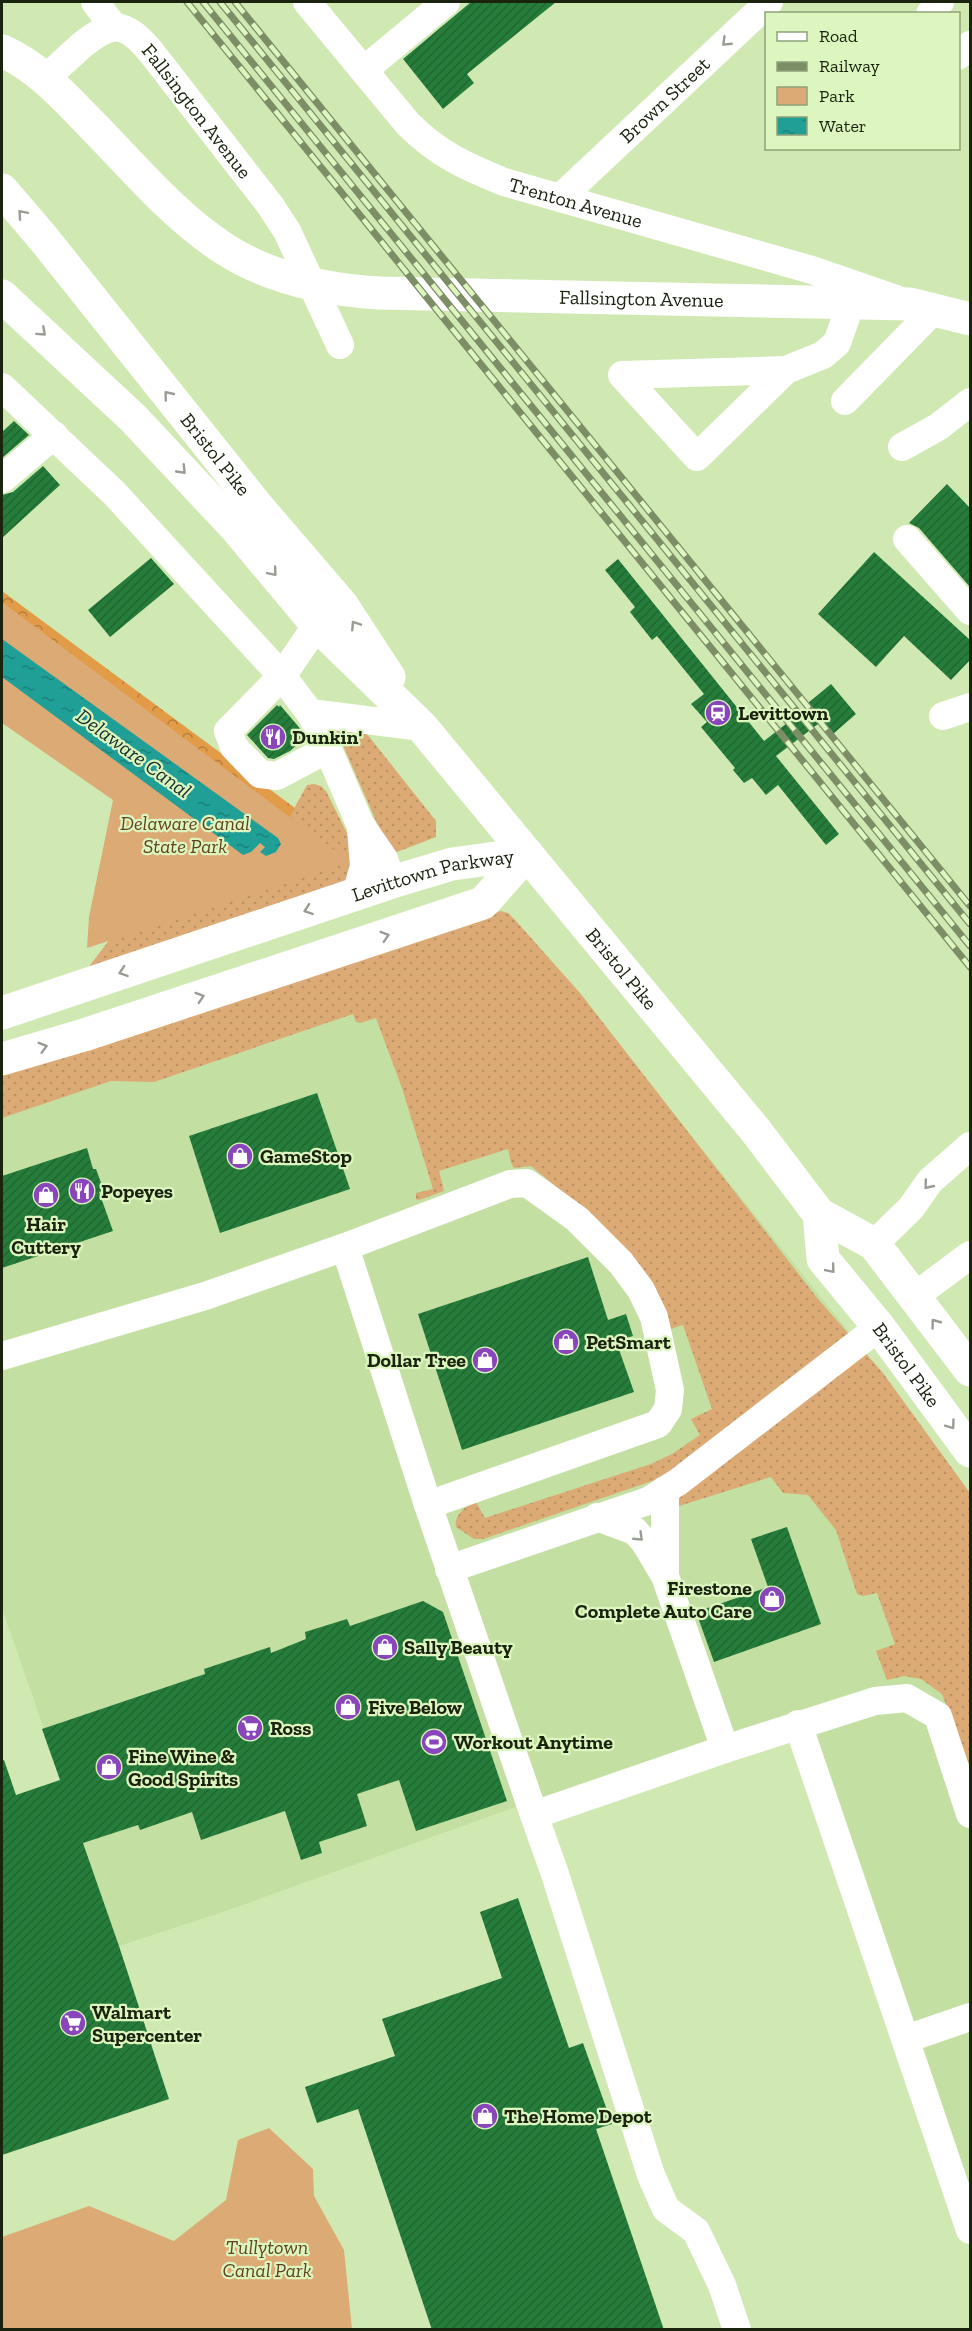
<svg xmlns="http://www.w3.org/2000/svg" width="972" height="2331" viewBox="0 0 972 2331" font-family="'Zilla Slab',serif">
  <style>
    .built { fill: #c3dfa2 }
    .grass { fill: url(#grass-dots) }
    .forest { fill: url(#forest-crowns) }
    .park { fill: #dcaa74 }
    .water { fill: url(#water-ripples) }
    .building { fill: url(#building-hatch) }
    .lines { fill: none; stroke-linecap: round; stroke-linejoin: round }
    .minor { stroke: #fff; stroke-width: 28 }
    .major { stroke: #fff; stroke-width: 33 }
    .highway { stroke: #fff; stroke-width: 33 }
    .rail-casing { stroke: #7d8e67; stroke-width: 7 }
    .rail { stroke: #ddf6bf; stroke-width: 4.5; stroke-dasharray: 14; stroke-linecap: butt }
    .oneway { stroke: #989c93 }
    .labels { text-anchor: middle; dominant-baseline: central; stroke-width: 4.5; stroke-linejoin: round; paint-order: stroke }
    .street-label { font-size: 20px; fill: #1a230e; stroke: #ddf6bf }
    .poi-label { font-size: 20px; font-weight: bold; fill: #1a230e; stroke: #ddf6bf; text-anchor: start }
    .park-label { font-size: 20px; font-style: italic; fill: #614321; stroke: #ddf6bf }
    .water-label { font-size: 21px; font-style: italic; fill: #162f2d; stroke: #ddf6bf }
  </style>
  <defs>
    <pattern id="grass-dots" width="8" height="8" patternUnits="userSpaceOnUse" patternTransform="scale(1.5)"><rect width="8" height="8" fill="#dcaa74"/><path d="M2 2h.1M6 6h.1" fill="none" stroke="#bc9263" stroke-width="1.8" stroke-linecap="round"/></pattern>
    <pattern id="forest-crowns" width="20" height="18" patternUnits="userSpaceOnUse" patternTransform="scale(1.5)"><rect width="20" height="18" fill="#e29b47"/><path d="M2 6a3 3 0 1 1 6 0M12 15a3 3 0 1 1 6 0" fill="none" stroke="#b67e3a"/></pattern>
    <pattern id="water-ripples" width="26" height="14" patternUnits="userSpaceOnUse" patternTransform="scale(1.5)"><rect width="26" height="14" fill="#209f97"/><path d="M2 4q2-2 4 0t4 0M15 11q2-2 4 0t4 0" fill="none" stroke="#1b817a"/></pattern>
    <pattern id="building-hatch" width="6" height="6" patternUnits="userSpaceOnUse" patternTransform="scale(1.5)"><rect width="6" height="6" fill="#267d3b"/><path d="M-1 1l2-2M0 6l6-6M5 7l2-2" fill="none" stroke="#206630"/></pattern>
  </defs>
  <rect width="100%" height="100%" fill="#d0e9b2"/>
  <polygon class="built" points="551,961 865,1352 970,1505 970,2201 799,1715 521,1805 223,1912 119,1946 2,1608 2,1098"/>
  <g class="grass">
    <polygon points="334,725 363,729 436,821 436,837 397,852 389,851"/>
    <polygon points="314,784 321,786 326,791 359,857 346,887 85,972 116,931 278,838 307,785"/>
    <path d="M 501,911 L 508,913 L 516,921 L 580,993 L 818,1299 L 883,1373 L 970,1493 L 970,1766 L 942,1694 L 921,1679 L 904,1676 L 887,1680 L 876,1651 L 895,1644 L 877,1593 L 863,1596 L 857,1594 L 836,1530 L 808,1495 L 783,1493 L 771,1477 L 679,1506 L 658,1479 L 483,1539 L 474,1539 L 456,1527 C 454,1515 466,1505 476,1502 L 485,1518 L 651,1464 L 672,1454 L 700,1435 L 691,1419 L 712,1409 L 683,1325 L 667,1330 L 605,1227 L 531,1166 L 514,1168 L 511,1163 L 508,1149 L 439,1171 L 444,1191 L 419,1200 L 416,1199 L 416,1193 L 433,1189 L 402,1088 L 376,1018 L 360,1023 L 356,1022 L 353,1014 L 154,1082 L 111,1081 L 2,1118 L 2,1073 L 333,968 Z"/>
  </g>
  <polygon class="forest" points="2,591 295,808 278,838 2,639"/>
  <g class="park">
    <polygon points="2,602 350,862 87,948 89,917 113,800 2,723"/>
    <polygon points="269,2128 313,2169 314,2196 344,2250 352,2329 2,2329 2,2237 89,2206 174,2241 226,2200 238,2140"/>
  </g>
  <polygon class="water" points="2,639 278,838 281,844 276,852 266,856 260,852 265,847 260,843 251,852 243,855 2,677"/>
  <g class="building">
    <polygon points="471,2 556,2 467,74 474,83 443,109 403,59"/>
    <polygon points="14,421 29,435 2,458 2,432"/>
    <polygon points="43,466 60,485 2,538 2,495 13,492"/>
    <polygon points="947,484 970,508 970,587 919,528 909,523"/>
    <polygon points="874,552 970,640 970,660 951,680 904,636 876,667 818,614"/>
    <polygon points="151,558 174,584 110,637 88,610"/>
    <polygon points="618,559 764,741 810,705 808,703 831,684 856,714 833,734 822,721 776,756 839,834 826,845 778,785 766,795 752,778 744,783 733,770 735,768 701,727 707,722 691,704 704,694 657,636 652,640 630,612 635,607 605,570"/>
    <polygon points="277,705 279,707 280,705 298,726 300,729 298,731 304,739 290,751 274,759 268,758 247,735"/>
    <polygon points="317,1093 350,1189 220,1233 189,1136"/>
    <polygon points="87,1148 93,1169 96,1169 104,1191 99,1192 113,1231 2,1268 2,1176"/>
    <polygon points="588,1257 608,1320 626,1314 633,1336 616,1341 634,1392 462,1450 418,1314"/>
    <polygon points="787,1527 821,1624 714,1662 696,1612 768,1587 751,1539"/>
    <polygon points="423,1601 443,1612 507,1801 416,1831 399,1780 357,1794 367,1826 319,1842 322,1853 301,1860 285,1811 201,1840 192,1812 140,1830 138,1825 83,1843 119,1946 169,2099 2,2155 2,1761 4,1760 16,1795 60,1780 42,1729 205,1674 204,1669 270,1647 271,1653 306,1639 305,1632 347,1619 350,1626"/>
    <polygon points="518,1898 569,2048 583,2043 612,2124 596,2129 664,2330 432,2330 358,2109 317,2123 305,2087 395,2056 382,2019 502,1978 480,1912"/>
  </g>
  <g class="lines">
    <g class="minor">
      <polyline points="95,2 113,26"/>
      <path id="s1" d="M 307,2 L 408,124 C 438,154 465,166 504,182 L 812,270 L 896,299"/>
      <polyline points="930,14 940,2"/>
      <polyline points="958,56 970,45"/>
      <polyline points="364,70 446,2"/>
      <path id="s2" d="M 46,79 C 57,67 69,57 81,46 C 112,21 124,20 151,52 L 270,205 L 287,231 L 340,345"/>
      <path id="s3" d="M 561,197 L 769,2"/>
      <polyline points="786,370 622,375 697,457 786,370 823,355 837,343 851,303"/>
      <polyline points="2,387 114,493 282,676 310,713 321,733 360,824 384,859 392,882"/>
      <polyline points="845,401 935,309"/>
      <polyline points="902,447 938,427 970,402"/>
      <polyline points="2,479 54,435"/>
      <polyline points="907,539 970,611"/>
      <polyline points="317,625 282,676 228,731 234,747 260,774 277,776 328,749"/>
      <polyline points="310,713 422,727"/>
      <polyline points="943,716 970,707"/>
      <polyline points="356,894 364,866 361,829"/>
      <polyline points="874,1244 911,1208 930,1181 970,1146"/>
      <polyline points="345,1247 428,1505 534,1815"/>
      <polyline points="915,1296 970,1255"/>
      <polyline points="2,1356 205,1296 345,1247 510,1184 527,1183 577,1219 621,1263 641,1290 654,1317 670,1390 668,1409 658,1424 428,1505"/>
      <polyline points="665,1490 665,1576"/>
      <polyline points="597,1517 635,1531 646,1544 665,1576 725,1749"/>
      <polyline points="449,1569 648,1501 678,1482 879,1327"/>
      <polyline points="798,1724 970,2230"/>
      <polyline points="906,2039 970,2017"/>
      <polyline points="737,2330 722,2285 696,2231 666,2209 651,2175 554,1871 534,1815 725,1749 875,1701 907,1698 938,1716 970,1814"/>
    </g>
    <g class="major">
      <path id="s4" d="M 2,51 C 39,67 65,98 93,126 C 134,168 174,216 223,248 C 269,278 325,290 380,293 L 910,304 L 970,319"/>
      <path id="s5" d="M 2,1013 L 392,882 L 452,864 L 527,854"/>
      <polyline points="2,1059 84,1035 483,903 527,854"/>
    </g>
    <g class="highway">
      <path id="s6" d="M 2,190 L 43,238 L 257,506 L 342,605 L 389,677"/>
      <path id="s7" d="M 2,296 L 133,418 L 236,528 L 317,625 L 422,727 L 756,1131 L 819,1214 L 874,1244 L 970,1370"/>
      <path id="s8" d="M 819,1214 L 823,1259 L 879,1327 L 970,1451"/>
    </g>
    <g class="rail-casing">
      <g id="rail">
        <polyline points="187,2 970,967"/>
        <polyline points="203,2 970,946"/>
        <polyline points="220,2 970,924"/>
        <polyline points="235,2 970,906"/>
      </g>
    </g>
    <use href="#rail" class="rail"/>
  </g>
  <defs><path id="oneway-chevron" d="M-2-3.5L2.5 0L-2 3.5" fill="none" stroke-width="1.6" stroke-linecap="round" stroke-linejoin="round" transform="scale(1.5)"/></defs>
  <g class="oneway">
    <use href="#oneway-chevron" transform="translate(726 42) rotate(136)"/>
    <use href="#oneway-chevron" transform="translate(22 214) rotate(-131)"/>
    <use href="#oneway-chevron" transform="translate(42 332) rotate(42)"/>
    <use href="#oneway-chevron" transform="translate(168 395) rotate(-129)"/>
    <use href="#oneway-chevron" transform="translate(182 470) rotate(46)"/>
    <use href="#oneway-chevron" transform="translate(273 572) rotate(50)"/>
    <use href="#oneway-chevron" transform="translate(355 625) rotate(-123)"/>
    <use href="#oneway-chevron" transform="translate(308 910) rotate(161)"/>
    <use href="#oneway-chevron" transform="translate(385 936) rotate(-18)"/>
    <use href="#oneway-chevron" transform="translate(123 972) rotate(161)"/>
    <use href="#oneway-chevron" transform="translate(200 997) rotate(-18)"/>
    <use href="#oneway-chevron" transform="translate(43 1047) rotate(-16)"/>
    <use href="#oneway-chevron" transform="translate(928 1185) rotate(129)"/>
    <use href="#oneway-chevron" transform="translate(831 1269) rotate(50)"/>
    <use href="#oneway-chevron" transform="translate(935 1323) rotate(-127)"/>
    <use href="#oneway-chevron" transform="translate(951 1425) rotate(54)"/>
    <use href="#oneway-chevron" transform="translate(639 1537) rotate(44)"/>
  </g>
  <defs>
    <g id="station-disc" transform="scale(1.35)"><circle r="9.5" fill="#8946ba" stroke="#ddf6bf"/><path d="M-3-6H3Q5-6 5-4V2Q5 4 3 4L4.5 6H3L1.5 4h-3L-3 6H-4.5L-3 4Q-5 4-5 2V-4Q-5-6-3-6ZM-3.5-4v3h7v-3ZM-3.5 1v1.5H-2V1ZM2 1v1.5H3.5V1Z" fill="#fff"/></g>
    <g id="restaurant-disc" transform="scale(1.35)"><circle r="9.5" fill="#8946ba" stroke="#ddf6bf"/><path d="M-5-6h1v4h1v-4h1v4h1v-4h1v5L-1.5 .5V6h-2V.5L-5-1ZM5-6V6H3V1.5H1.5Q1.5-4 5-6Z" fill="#fff"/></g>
    <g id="shop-disc" transform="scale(1.35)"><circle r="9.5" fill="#8946ba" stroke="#ddf6bf"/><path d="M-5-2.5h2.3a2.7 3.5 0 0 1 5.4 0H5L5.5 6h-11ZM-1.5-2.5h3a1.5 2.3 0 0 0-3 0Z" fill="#fff"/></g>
    <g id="supermarket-disc" transform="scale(1.35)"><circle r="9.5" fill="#8946ba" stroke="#ddf6bf"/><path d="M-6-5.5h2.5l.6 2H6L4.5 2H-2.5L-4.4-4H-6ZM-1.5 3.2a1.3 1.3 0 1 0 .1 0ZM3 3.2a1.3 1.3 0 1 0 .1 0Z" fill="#fff"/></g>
    <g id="stadium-disc" transform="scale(1.35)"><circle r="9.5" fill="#8946ba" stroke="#ddf6bf"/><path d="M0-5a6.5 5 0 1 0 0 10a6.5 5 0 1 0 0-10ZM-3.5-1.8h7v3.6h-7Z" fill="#fff"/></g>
  </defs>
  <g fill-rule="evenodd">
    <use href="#station-disc" x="718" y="713"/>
    <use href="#restaurant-disc" x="273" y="737"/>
    <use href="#shop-disc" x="240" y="1156"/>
    <use href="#restaurant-disc" x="82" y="1191"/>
    <use href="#shop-disc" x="46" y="1195"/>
    <use href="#shop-disc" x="566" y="1342"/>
    <use href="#shop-disc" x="485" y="1360"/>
    <use href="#shop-disc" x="772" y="1599"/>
    <use href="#shop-disc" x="385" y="1647"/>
    <use href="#shop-disc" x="348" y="1707"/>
    <use href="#supermarket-disc" x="250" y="1728"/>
    <use href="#stadium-disc" x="434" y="1742"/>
    <use href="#shop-disc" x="109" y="1767"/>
    <use href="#supermarket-disc" x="73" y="2023"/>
    <use href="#shop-disc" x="485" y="2116"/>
  </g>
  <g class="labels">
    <g class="street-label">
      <text stroke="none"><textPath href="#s3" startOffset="142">Brown Street</textPath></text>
      <text stroke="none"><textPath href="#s2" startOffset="207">Fallsington Avenue</textPath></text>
      <text stroke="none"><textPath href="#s1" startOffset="346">Trenton Avenue</textPath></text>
      <text stroke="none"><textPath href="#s4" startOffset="724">Fallsington Avenue</textPath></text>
      <text stroke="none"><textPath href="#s6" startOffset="340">Bristol Pike</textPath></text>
      <text stroke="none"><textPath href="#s5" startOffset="453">Levittown Parkway</textPath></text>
      <text stroke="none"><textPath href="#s7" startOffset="916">Bristol Pike</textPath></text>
      <text stroke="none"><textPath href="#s8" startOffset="180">Bristol Pike</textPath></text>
    </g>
    <g class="poi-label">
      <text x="738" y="713">Levittown</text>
      <text x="292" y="737">Dunkin'</text>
      <text x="260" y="1156">GameStop</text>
      <text x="101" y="1191">Popeyes</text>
      <text x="46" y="1224" text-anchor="middle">Hair<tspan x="46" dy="23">Cuttery</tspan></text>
      <text x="586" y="1342">PetSmart</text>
      <text x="466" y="1360" text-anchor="end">Dollar Tree</text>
      <text x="752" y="1588" text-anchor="end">Firestone<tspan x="752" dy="23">Complete Auto Care</tspan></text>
      <text x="404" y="1647">Sally Beauty</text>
      <text x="368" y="1707">Five Below</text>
      <text x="270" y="1728">Ross</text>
      <text x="454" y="1742">Workout Anytime</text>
      <text x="128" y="1756">Fine Wine &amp;<tspan x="128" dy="23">Good Spirits</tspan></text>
      <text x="92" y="2012">Walmart<tspan x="92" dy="23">Supercenter</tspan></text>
      <text x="504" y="2116">The Home Depot</text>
    </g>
    <g class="park-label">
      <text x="185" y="823">Delaware Canal<tspan x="185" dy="23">State Park</tspan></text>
      <text x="267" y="2247">Tullytown<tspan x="267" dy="23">Canal Park</tspan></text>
    </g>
    <g class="water-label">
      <text transform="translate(134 753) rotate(36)">Delaware Canal</text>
    </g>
  </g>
  <rect width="972" height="2331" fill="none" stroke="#1a230e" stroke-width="6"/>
  <rect x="765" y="12" width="195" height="138" fill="#ddf6bf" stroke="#8fa278" stroke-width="1.5"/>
  <rect x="777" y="32" width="30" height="9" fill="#ffffff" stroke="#8fa278" stroke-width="1.5"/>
  <text x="819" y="42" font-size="18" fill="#1a230e">Road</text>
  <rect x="777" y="62" width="30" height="9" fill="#7d8e67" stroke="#8fa278" stroke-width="1.5"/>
  <text x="819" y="72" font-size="18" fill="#1a230e">Railway</text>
  <rect x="777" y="87" width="30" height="18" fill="#dcaa74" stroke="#8fa278" stroke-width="1.5"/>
  <text x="819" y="102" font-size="18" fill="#1a230e">Park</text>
  <rect x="777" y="117" width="30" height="18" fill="url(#water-ripples)" stroke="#8fa278" stroke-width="1.5"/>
  <text x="819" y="132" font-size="18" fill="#1a230e">Water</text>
</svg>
